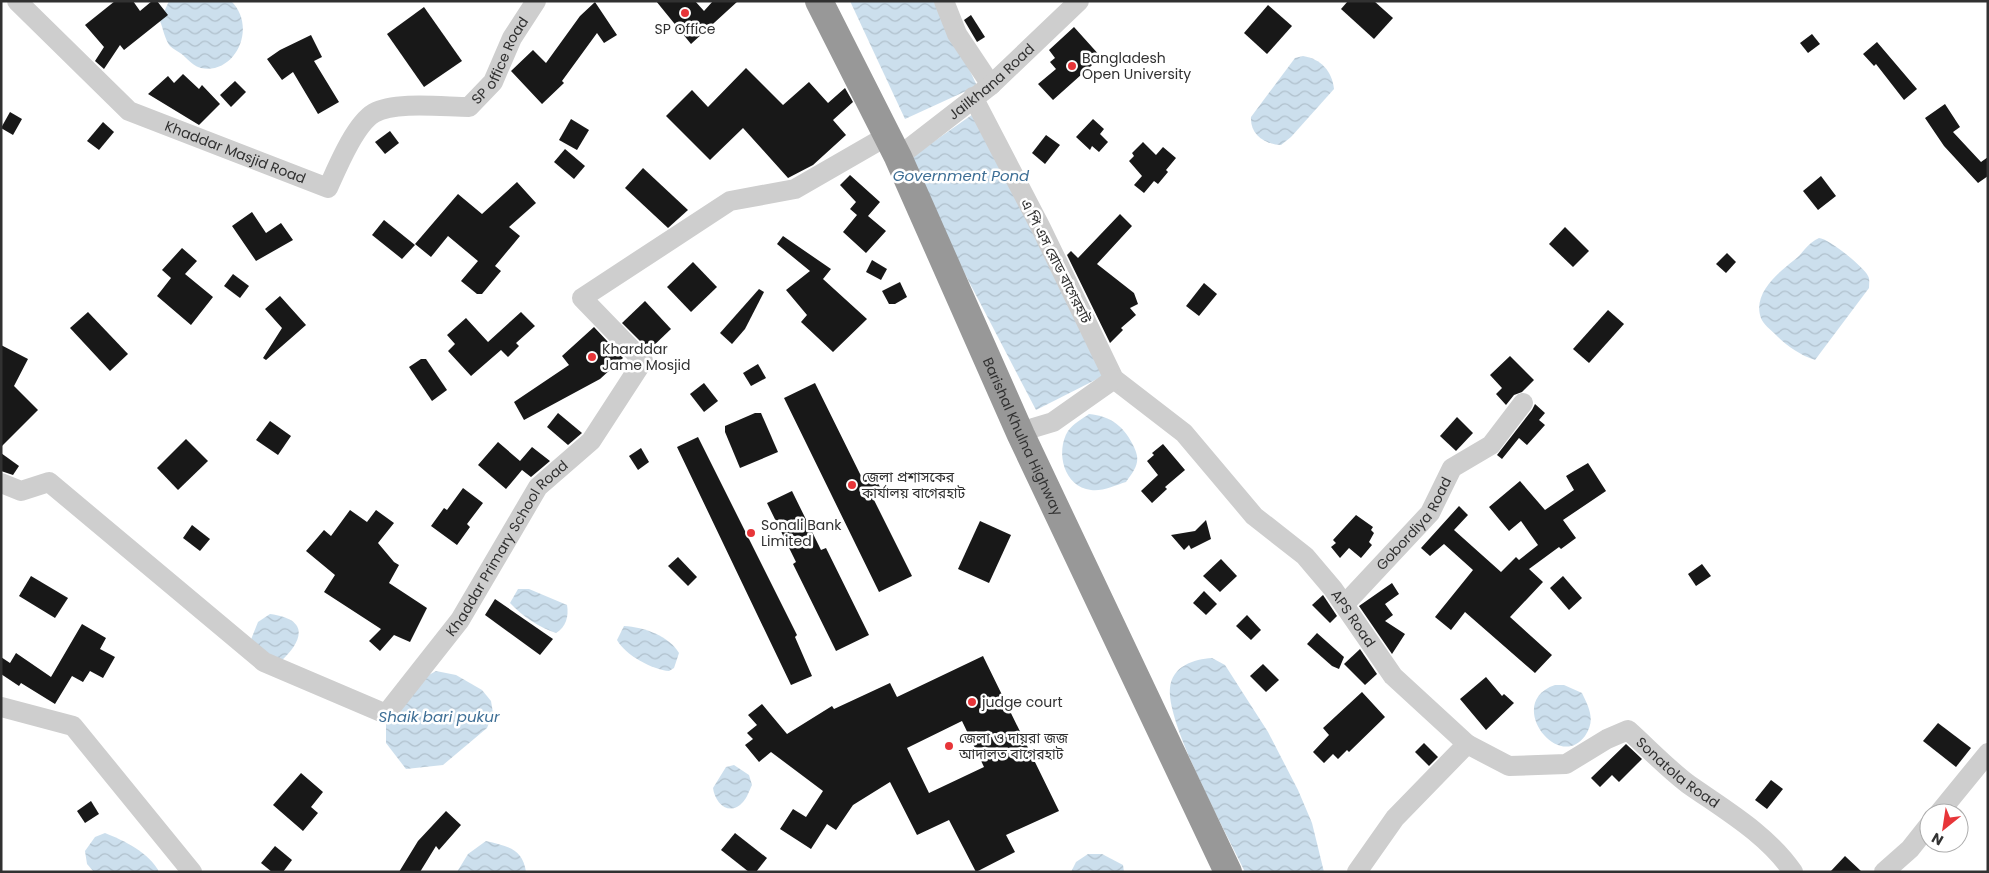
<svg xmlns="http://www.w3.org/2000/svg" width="1989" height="873" viewBox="0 0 1989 873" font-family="Poppins,'Noto Sans Bengali',sans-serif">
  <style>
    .water { fill: url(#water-waves) }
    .building { fill: #181818; fill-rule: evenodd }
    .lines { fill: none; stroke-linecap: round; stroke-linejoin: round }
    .minor { stroke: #cecece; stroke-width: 20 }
    .highway { stroke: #989898; stroke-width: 28 }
    .poi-dot { fill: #e73539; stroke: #fff; stroke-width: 2 }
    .labels { text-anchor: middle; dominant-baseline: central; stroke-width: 5; stroke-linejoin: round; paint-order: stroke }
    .poi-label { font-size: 14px; fill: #313131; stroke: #fff; text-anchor: start }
    .street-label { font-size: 14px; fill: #313131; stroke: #fff }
    .water-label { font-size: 15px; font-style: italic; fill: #3d6e95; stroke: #fff }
  </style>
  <defs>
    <pattern id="water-waves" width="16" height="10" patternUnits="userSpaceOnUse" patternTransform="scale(1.25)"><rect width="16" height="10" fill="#ccdfed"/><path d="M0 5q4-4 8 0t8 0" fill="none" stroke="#b0c0cc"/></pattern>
  </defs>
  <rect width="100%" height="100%" fill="#fff"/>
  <g class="water">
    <path d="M 169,1 L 231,1 C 258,27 235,75 201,68 C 195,67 188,60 183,55 C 179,52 173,49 170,46 C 165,40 163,28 160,21 Z"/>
    <polygon points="850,1 938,1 977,86 905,119"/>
    <path d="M 1303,56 C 1321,59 1332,71 1334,89 L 1291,137 L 1281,145 C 1265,144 1250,135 1251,117 L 1295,58 Z"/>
    <polygon points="976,112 1107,374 1036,410 906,161"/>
    <path d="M 1819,238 C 1828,238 1864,267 1868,276 C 1870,279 1869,284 1869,288 L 1815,360 C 1800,355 1787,346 1776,335 C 1771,330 1763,324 1761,318 C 1752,294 1778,273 1793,261 C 1804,253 1805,245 1819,238 Z"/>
    <path d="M 1089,414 C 1111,416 1125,427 1134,447 C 1136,452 1138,456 1137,462 C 1136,469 1130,476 1126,482 C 1116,485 1101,492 1091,490 C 1064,487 1055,452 1068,431 C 1073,424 1082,419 1089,414 Z"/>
    <path d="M 518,589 L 529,589 L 567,605 C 569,616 566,627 556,633 C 540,628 522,616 510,603 Z"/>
    <path d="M 270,614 C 308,619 305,639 280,662 L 250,642 L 258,622 Z"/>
    <path d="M 624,626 C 644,627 669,636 679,653 L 674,668 L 669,671 C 653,670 625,655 617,640 Z"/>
    <path d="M 1212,658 L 1225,665 L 1268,732 L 1298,790 L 1312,823 L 1324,872 L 1245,872 C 1227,834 1166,724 1170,688 C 1172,666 1194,659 1212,658 Z"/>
    <polygon points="436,671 456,675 482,690 491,701 493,713 487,728 443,765 406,769 386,743 386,714 416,682"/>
    <path d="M 1555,685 L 1564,685 L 1582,693 C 1589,708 1596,720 1585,736 C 1558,773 1504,702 1555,685 Z"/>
    <path d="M 734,765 L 749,775 L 752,785 C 749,791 747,798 743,802 C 730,817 715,804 713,788 L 726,767 Z"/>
    <path d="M 105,833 C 123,840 150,853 159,872 L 94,872 L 87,864 L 85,851 L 95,837 Z"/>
    <path d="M 486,841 C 506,846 523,848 526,872 L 457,872 L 468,854 Z"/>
    <polygon points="1088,854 1102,854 1123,865 1124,872 1071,872 1076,862"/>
  </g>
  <g class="building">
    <polygon points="115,1 133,1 140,11 152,1 157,1 168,15 124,50 120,45 104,69 95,61 104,47 85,25"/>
    <polygon points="656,1 695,1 704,11 713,1 738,1 691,44"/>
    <polygon points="1348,1 1374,1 1393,18 1374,39 1341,9"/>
    <polygon points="595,2 617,35 604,43 597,33 562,81 564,83 542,104 511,71 533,50 546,63 580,16"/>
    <polygon points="1268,5 1292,26 1267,54 1244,33"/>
    <polygon points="424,7 462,61 424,87 387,34"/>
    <polygon points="971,15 985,37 977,42 964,20"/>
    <polygon points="1074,27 1101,57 1053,100 1038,84 1056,69 1050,62 1055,58 1049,50"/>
    <polygon points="1812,34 1820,44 1808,53 1800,43"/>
    <polygon points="311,35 322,57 314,61 339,102 318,114 293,72 282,80 267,59 280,50"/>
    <polygon points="1877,42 1917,89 1904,100 1876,64 1874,66 1863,54"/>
    <polygon points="746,68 783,105 809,82 828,103 845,88 853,102 833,120 846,135 813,165 788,178 743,128 710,160 666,116 692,90 708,107"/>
    <polygon points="183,74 199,89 202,85 220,104 199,125 148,94 168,76 174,83"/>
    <polygon points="235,81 246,92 231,107 220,95"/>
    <polygon points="1945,104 1960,127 1953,132 1981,162 1988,157 1988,176 1978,183 1944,146 1925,118"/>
    <polygon points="10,112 22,119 13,135 1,128"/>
    <polygon points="571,119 589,130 577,150 559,140"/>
    <polygon points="1093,119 1104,129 1100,134 1108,142 1099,152 1092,146 1090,150 1076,137"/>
    <polygon points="103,122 114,132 99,150 87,141"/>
    <polygon points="390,131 399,143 385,154 375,142"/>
    <polygon points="1046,135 1060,145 1045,164 1032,153"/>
    <polygon points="1143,142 1156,155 1163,147 1176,158 1166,170 1168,172 1158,184 1154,181 1144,193 1134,185 1142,176 1129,161 1134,156 1132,153"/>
    <polygon points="565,149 585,166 574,179 554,162"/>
    <polygon points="643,168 688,210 668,228 625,188"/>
    <polygon points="850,175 880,202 868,216 886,231 866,253 843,232 857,215 850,209 856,202 840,185"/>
    <polygon points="1821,176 1836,196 1818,210 1803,191"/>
    <polygon points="517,182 536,203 509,227 520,236 495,266 501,271 482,294 477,294 461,281 478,261 448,236 431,257 415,244 458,194 482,214"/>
    <polygon points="252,212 266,233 281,223 293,240 256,261 232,226"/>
    <polygon points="1120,214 1132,226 1097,264 1134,293 1138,304 1130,308 1136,315 1121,328 1123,330 1110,343 1067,255 1071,251 1078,258"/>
    <polygon points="384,220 415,245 402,259 372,235"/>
    <polygon points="1565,227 1589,251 1573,267 1549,244"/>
    <polygon points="783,236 831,269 823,279 867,319 833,352 801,322 807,315 786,290 810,271 777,244"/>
    <polygon points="182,248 197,261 185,274 213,297 191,325 157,296 171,278 162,270"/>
    <polygon points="1727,253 1736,262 1726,273 1716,264"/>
    <polygon points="872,260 887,269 881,280 866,272"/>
    <polygon points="693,262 717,287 691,312 667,287"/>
    <polygon points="233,274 249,286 240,298 224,286"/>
    <polygon points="900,282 907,297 895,304 889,304 882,291"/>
    <polygon points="1204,283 1217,294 1199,316 1186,306"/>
    <polygon points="759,289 764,292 745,329 732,344 720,333"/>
    <polygon points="280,296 306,325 266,360 263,358 282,328 265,309"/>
    <polygon points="645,301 671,329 649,350 622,323"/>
    <polygon points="1608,310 1624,324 1589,363 1573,349"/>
    <polygon points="88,312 128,354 110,371 70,328"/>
    <polygon points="521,312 535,326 516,343 519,346 508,357 501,350 471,376 448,351 455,344 447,335 466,318 488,342"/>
    <polygon points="594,327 623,358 600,379 524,420 514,402 569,365 562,356"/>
    <polygon points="1,345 28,359 14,386 38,410 1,447"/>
    <polygon points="1510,356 1534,380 1522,392 1514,395 1506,405 1496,394 1502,388 1490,375"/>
    <polygon points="421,359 426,359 447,390 432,401 409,367"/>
    <polygon points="758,364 766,378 751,386 743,373"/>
    <polygon points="704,383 718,401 704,412 690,394"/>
    <polygon points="815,383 863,480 874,475 881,489 871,494 912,576 879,592 784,398"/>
    <polygon points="1535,404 1545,413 1539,420 1545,425 1527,445 1519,438 1502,459 1497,455 1532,410"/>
    <polygon points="558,413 582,433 568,445 547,427"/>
    <polygon points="755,413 761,413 778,452 740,468 725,432 725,426"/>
    <polygon points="1457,417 1473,433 1456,451 1440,436"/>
    <polygon points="270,421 291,436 278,455 256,440"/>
    <polygon points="698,437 797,635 795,637 812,676 791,685 677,447"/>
    <polygon points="186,439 208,461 178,490 157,468"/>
    <polygon points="498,442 520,461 532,447 550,461 531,477 522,470 506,489 478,465"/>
    <polygon points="1163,444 1185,470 1165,487 1167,489 1152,503 1141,491 1158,475 1147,461 1154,455 1152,453"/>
    <polygon points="641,448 649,462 638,470 629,456"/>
    <polygon points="1,453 19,466 13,475 1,471"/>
    <polygon points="1588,463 1606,491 1563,520 1576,538 1561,549 1559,547 1529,569 1543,582 1510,617 1552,655 1535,673 1465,612 1451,630 1435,617 1473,570 1444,544 1430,556 1421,548 1459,506 1468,515 1454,530 1501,572 1516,557 1519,560 1538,545 1521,521 1509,531 1489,507 1520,481 1545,510 1574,490 1566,476"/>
    <polygon points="463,488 483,503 467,524 470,527 457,545 431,526 444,508 447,510"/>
    <polygon points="792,491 821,550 826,548 869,635 836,651 793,564 796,562 767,503"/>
    <polygon points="350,510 367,522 376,510 394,523 378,543 394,562 399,565 389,583 427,608 410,642 394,635 380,651 369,641 381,629 324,592 335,575 306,551 324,530 331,536"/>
    <polygon points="1356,515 1373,527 1371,530 1374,533 1369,542 1372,545 1361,558 1349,548 1340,558 1331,547 1336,543 1333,540"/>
    <polygon points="1206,520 1211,539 1191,549 1189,545 1184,550 1171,535 1195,531"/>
    <polygon points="980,521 1011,535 989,583 958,569"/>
    <polygon points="192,525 210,539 200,551 183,538"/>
    <polygon points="678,557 697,577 688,586 668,566"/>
    <polygon points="1221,559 1237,576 1220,592 1203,576"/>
    <polygon points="1702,564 1711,576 1696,586 1688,574"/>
    <polygon points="31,576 68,598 55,618 19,596"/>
    <polygon points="1563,576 1582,598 1569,610 1550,588"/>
    <polygon points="1392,583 1399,594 1385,604 1393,615 1385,621 1405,634 1392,654 1359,606"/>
    <polygon points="1204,591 1217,604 1206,615 1193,603"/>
    <polygon points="1323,595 1337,616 1330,623 1312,605"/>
    <polygon points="495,599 553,639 540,655 485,615"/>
    <polygon points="1247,615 1261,630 1251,640 1236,626"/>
    <polygon points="82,624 106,638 100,649 115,657 103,678 90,671 83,682 72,676 55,704 21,683 19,686 1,674 1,657 10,663 16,653 51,677"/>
    <polygon points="1317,633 1344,657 1339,669 1332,666 1307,644"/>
    <polygon points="1360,649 1377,674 1365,685 1344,664"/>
    <path d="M 983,656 L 1059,811 L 1006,835 L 1015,852 L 976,872 L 949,820 L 917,835 L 890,782 L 853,805 L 836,830 L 827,824 L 811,849 L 780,829 L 793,809 L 806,817 L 823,791 L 771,752 L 759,762 L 745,745 L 753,739 L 747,733 L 757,725 L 748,715 L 762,704 L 787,734 L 832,706 L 834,709 L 890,683 L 897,697 ZM 962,721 L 984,767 L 929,793 L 907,748 Z"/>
    <polygon points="1263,664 1279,680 1266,692 1250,676"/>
    <polygon points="1486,677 1502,696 1504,694 1514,703 1486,730 1460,699"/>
    <polygon points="1362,692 1385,717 1349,752 1347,750 1338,759 1333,754 1324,763 1313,752 1329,735 1323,728"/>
    <polygon points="1938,723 1971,748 1956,767 1923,741"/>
    <polygon points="1424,743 1438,757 1429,766 1415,752"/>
    <polygon points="1626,744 1642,759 1619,782 1612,775 1600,787 1591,778"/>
    <polygon points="301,773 323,792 311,807 318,813 303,831 273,805"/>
    <polygon points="1771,780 1783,789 1767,809 1755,800"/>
    <polygon points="91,801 99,814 85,823 77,811"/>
    <polygon points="446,811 461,825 439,850 436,846 420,872 399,872 418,841"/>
    <polygon points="735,833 767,858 756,872 749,872 721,850"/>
    <polygon points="275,846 292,860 283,872 272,872 261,863"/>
    <polygon points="1845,856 1862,872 1830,872"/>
  </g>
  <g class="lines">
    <g class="minor">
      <path id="s1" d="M 17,1 L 129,111 L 328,188 C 337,168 355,124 374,113 C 395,101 445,107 469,107 L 493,82 L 512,38 L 536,1"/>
      <polyline points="944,1 957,34 991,85"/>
      <path id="s2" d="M 973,97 L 1041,228 L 1114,379 L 1184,433 L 1254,516 L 1305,556 L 1333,589 L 1393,676 L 1467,744 L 1395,818 L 1357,872"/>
      <path id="s3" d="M 898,157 L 991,85 L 1079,1"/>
      <polyline points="1021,435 1033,428 1053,422 1114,379"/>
      <path id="s4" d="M 1,483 L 21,491 L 49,482 L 264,662 L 386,714 L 460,620 L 538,487 L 591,441 L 643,361 L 582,298 L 730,201 L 795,189 L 887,136"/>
      <path id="s5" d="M 1344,605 L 1430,513 L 1452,468 L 1491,445 L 1523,403"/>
      <polyline points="1,707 73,726 192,872"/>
      <path id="s6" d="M 1467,744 L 1509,766 L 1566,764 L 1607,739 L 1628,730 C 1648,748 1667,768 1688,784 C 1725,810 1767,834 1793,872"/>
      <polyline points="1939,813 1988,753"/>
      <polyline points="1884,872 1910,849 1929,825"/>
    </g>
    <path class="highway" id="s7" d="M 819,1 L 898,157 L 1021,435 L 1228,872"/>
  </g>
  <g class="poi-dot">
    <circle cx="685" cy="13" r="5"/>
    <circle cx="1072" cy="66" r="5"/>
    <circle cx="592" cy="357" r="5"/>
    <circle cx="852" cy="485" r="5"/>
    <circle cx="751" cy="533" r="5"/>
    <circle cx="972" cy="702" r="5"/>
    <circle cx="949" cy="746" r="5"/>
  </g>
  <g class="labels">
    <g class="poi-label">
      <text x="685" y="29" text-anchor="middle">SP Office</text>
      <text x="1082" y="58">Bangladesh<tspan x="1082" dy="16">Open University</tspan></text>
      <text x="602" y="349">Kharddar<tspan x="602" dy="16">Jame Mosjid</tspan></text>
      <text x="862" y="477">জেলা প্রশাসকের<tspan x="862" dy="16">কার্যালয় বাগেরহাট</tspan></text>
      <text x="761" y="525">Sonali Bank<tspan x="761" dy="16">Limited</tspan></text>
      <text x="982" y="702">judge court</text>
      <text x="959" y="738">জেলা ও দায়রা জজ<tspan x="959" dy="16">আদালত বাগেরহাট</tspan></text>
    </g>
    <g class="street-label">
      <text stroke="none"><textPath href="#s1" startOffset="612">SP office Road</textPath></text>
      <text stroke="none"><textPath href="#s3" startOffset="120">Jailkhana Road</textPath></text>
      <text stroke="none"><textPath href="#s1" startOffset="271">Khaddar Masjid Road</textPath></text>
      <text transform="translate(1056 261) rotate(63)">এ পি এস রোড বাগেরহাট</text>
      <text stroke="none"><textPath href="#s7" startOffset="481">Barishal Khulna Highway</textPath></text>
      <text stroke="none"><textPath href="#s5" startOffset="108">Gobordiya Road</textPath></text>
      <text stroke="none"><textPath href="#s4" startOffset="670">Khaddar Primary School Road</textPath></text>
      <text stroke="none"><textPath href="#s2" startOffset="656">APS Road</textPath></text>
      <text stroke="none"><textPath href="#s6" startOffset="241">Sonatola Road</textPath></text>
    </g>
    <g class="water-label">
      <text x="961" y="175">Government Pond</text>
      <text x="439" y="716">Shaik bari pukur</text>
    </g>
  </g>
  <rect width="1989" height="873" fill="none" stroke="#313131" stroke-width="5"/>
  <g transform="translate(1944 828) rotate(210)"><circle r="24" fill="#ffffff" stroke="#adadad"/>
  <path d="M0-4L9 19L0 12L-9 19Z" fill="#e73539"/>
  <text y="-8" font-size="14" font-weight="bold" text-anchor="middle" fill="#313131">N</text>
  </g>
</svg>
